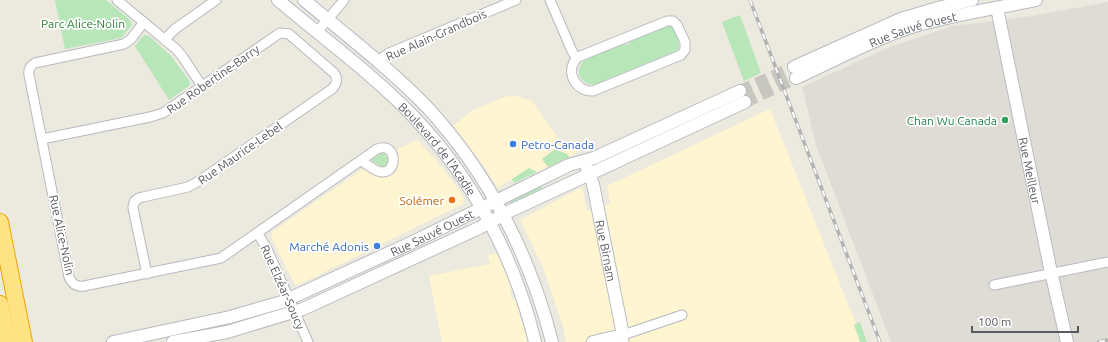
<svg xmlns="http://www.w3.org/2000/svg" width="1108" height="342" viewBox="0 0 1108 342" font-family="Ubuntu,sans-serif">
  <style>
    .commercial { fill: #fff5d0 }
    .industrial { fill: #dfdcd6 }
    .green { fill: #b7e6b9 }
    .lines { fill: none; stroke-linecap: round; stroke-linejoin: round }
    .secondary-tunnel { stroke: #c7c6bf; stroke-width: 12; stroke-dasharray: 12 6; stroke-linecap: butt }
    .street-casing { stroke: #b6b9bf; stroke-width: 11 }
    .secondary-casing { stroke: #b7bbc2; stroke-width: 14 }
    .highway-casing { stroke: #eaa600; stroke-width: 18 }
    .street { stroke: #fff; stroke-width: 9 }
    .secondary { stroke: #fff; stroke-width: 12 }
    .highway { stroke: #ffe282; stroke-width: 16 }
    .rail-casing { stroke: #b2b3b4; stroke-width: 3.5 }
    .rail { stroke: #fff; stroke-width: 2; stroke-dasharray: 6; stroke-linecap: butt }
    .leisure-dot { fill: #2e9e5b; stroke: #fff; stroke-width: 1.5 }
    .shop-dot { fill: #3f7fe0; stroke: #fff; stroke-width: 1.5 }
    .food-dot { fill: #e8710a; stroke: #fff; stroke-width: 1.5 }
    .labels { text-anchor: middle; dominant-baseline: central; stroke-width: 3.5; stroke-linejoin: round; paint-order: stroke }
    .park-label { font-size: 12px; fill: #2e8233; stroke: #fff }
    .street-label { font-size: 12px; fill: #575b61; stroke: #fff }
    .leisure-label { font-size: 12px; fill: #27864d; stroke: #fff; text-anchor: end }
    .shop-label { font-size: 12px; fill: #366cbe; stroke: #fff; text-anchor: start }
    .food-label { font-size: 12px; fill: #c56008; stroke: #fff; text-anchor: end }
  </style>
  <rect width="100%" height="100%" fill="#ece9de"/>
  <g class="commercial">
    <polygon points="513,95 532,101 561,142 582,149 570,157 514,183 512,179 498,188 476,155 453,126 473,110 507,96 508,97"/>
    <polygon points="770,109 863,342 566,342 563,326 543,267 520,220 582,187 587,211 610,204 607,186"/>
    <polygon points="417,140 435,159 457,187 464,199 463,204 298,285 294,283 272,239 272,232 377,159"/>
    <polygon points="497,253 512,289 510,290 512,300 515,299 528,342 442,342 429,276 490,264 488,256"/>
  </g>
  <polygon class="industrial" points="1108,2 1108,342 891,342 816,145 802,87 892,46 953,26 1032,16"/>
  <g class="green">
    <polygon points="55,0 106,0 130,20 132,25 121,38 65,49"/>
    <polygon points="740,15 761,73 744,81 722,22"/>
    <path d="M 670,26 C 676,30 679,41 679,47 L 676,51 L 596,84 C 591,85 586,84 582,80 C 578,75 578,68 582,63 C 587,57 616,47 625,44 L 626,45 L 630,44 L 629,42 L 666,27 Z"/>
    <polygon points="146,35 149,36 171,56 190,82 189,86 169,100 135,46 142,37"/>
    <polygon points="555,149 567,154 570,157 548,167 542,159"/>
    <polygon points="382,153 385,154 388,159 387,165 382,167 372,161 372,159"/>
    <polygon points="529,168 537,172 514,183 512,179"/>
    <polygon points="540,185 543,189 511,204 510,200"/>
    <polygon points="860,322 867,342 860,342 854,325"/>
  </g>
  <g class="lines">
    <g class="secondary-tunnel">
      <polyline points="740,91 794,67"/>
      <polyline points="745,102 796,78"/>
    </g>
    <g class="street-casing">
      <g id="street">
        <polyline points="117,0 176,49 182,56 202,86"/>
        <polyline points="550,0 572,51 576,58"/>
        <path d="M 667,21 L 673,21 L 677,25 L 685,42 L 685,50 L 681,55 L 593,91 C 575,92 564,70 578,57 Z"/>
        <path d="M 144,22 L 131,39 L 124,44 L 35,63 C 30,66 28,70 29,75 L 69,277 C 72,284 76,287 84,286 L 221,258 L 377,149 C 399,141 398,178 378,171 C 372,169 367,164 361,161"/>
        <polyline points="317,32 344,0"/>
        <polyline points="165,39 175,29 216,0"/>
        <polyline points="378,61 389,53 516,0"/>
        <path d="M 42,139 L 150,117 L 163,113 L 280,33 L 289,34 L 334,73 C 338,78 337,84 332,89 L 199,181 L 188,187 L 143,197 C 137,198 133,201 133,208 L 147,274"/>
        <polyline points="258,234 267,249 308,342"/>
        <polyline points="994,285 1108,262"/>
        <polyline points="624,342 623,335 682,315"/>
      </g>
    </g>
    <g class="secondary-casing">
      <g id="secondary">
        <path id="s1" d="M 278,0 C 323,38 371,73 412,115 C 472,177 515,258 535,342"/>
        <path d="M 304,0 C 346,35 389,68 427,107 C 488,173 530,255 552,342"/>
        <path id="s2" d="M 997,8 L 1049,263 L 1067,342"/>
        <polyline points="794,67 901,19 938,8 972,0"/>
        <path id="s3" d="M 796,78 C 833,61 869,41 908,28 C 950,15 993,9 1036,0"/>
        <path id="s4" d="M 587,168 L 593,184 L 623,335 L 593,342"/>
        <path id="s5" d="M 113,342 L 230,317 L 282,302 L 415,241 L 569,165 L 594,158 L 740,91"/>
        <polyline points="173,342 227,332 303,309 479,228 510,211 745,102"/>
      </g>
    </g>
    <g class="highway-casing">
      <g id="highway">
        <polyline points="0,222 24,342"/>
        <polyline points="0,304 8,342"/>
      </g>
    </g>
    <use href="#street" class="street"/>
    <use href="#secondary" class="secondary"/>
    <use href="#highway" class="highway"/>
    <g class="rail-casing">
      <g id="rail">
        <polyline points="750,0 880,342"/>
        <polyline points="1099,342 1108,340"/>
      </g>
    </g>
    <use href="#rail" class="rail"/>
  </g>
  <circle class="leisure-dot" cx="1005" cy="120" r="4"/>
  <g class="shop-dot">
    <circle cx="513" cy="144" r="4"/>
    <circle cx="377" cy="246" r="4"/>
  </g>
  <circle class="food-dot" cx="452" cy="200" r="4"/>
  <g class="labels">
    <g class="park-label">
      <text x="83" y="23">Parc Alice-Nolin</text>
    </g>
    <g class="street-label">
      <text stroke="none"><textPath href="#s3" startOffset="127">Rue Sauvé Ouest</textPath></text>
      <text transform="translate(436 35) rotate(-24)">Rue Alain-Grandbois</text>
      <text transform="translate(213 79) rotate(-35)">Rue Robertine-Barry</text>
      <text stroke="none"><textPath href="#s1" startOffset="219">Boulevard de l'Acadie</textPath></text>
      <text transform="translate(240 153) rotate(-35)">Rue Maurice-Lebel</text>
      <text stroke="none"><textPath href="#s2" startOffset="166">Rue Meilleur</textPath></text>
      <text stroke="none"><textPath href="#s5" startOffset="339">Rue Sauvé Ouest</textPath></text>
      <text transform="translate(62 235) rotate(78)">Rue Alice-Nolin</text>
      <text stroke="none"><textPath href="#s4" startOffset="85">Rue Birnam</textPath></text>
      <text transform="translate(283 287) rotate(66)">Rue Elzéar-Soucy</text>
    </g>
    <g class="leisure-label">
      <text x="997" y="120">Chan Wu Canada</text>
    </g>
    <g class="shop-label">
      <text x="521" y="144">Petro-Canada</text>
      <text x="369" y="246" text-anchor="end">Marché Adonis</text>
    </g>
    <g class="food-label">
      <text x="444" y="200">Solémer</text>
    </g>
  </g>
  <path d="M972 326v6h106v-6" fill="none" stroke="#575b61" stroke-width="2"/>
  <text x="978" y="326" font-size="12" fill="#575b61" stroke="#ffffff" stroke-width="3" paint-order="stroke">100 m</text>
</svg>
